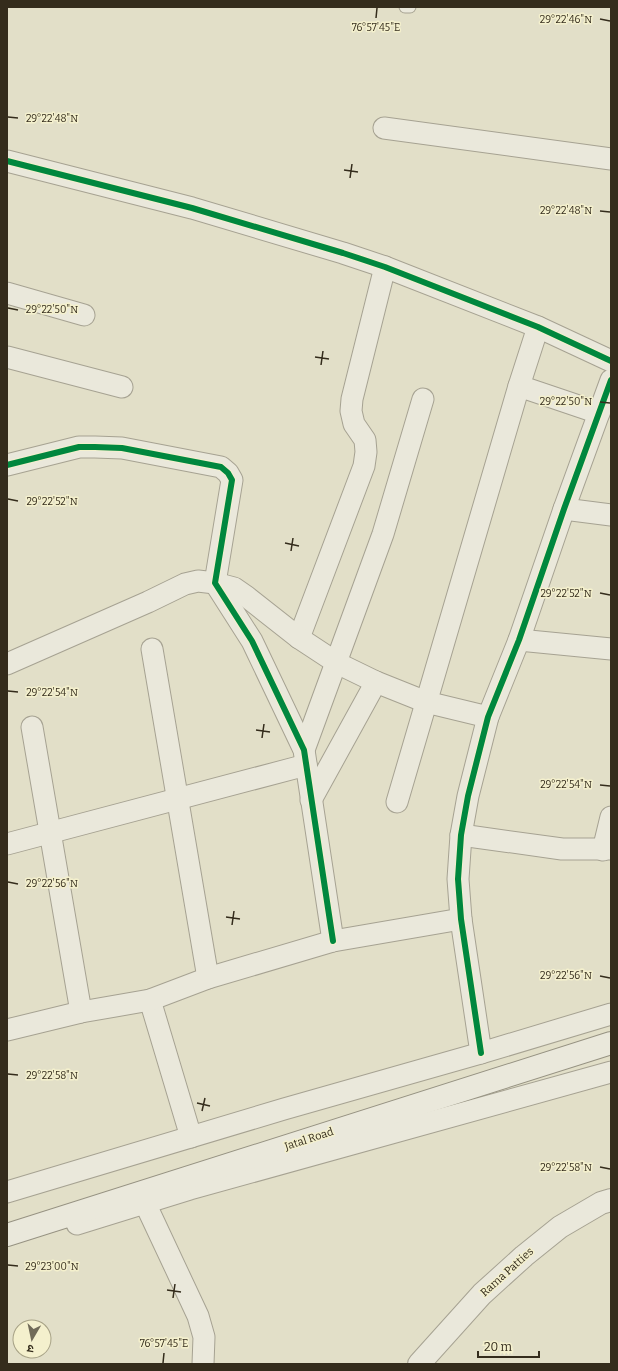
<svg xmlns="http://www.w3.org/2000/svg" width="618" height="1371" viewBox="0 0 618 1371" font-family="Bitter,'Noto Sans Devanagari',serif">
  <style>
    .lines { fill: none; stroke-linecap: round; stroke-linejoin: round }
    .service-casing { stroke: #a6a292; stroke-width: 13 }
    .minor-casing { stroke: #a6a292; stroke-width: 23 }
    .tertiary-casing { stroke: #a6a292; stroke-width: 24 }
    .secondary-casing { stroke: #969282; stroke-width: 24 }
    .service { stroke: #eae8db; stroke-width: 11 }
    .minor { stroke: #eae8db; stroke-width: 21 }
    .tertiary { stroke: #eae8db; stroke-width: 22 }
    .secondary { stroke: #eae8db; stroke-width: 22 }
    .cycleway-casing { stroke: #f4f0cd; stroke-width: 8 }
    .cycleway { stroke: #00873e; stroke-width: 6 }
    .ticks { fill: none; stroke: #342c1c; stroke-width: 1.5 }
    .labels { text-anchor: middle; dominant-baseline: central; stroke-width: 3; stroke-linejoin: round; paint-order: stroke }
    .street-label { font-size: 11px; fill: #342c1c; stroke: #f4f0cd }
    .ticks-label { font-size: 10px; text-anchor: middle; fill: #342c1c; stroke: #f4f0cd; stroke-width: 3; stroke-linejoin: round; paint-order: stroke }
  </style>
  <rect width="100%" height="100%" fill="#e2dfc8"/>
  <g class="lines">
    <g class="service-casing">
      <polyline id="service" points="405,7 410,7"/>
    </g>
    <g class="minor-casing">
      <g id="minor">
        <polyline points="384,128 611,159"/>
        <polyline points="7,161 192,208 343,253 385,267 538,327 611,361"/>
        <polyline points="7,293 84,315"/>
        <polyline points="7,357 122,387"/>
        <polyline points="519,386 599,413"/>
        <polyline points="7,465 79,447 95,447 122,448 221,467 228,473 232,480 215,583 252,641 304,750 333,941"/>
        <polyline points="564,509 611,515"/>
        <polyline points="299,638 364,466 366,452 365,440 354,424 351,411 352,399 385,267"/>
        <polyline points="519,640 611,649"/>
        <polyline points="152,649 208,978"/>
        <polyline points="7,664 148,602 185,584 198,581 215,583 234,588 247,597 299,638 337,663 376,682 426,702 488,717"/>
        <polyline points="32,727 81,1012"/>
        <polyline points="304,750 383,534 423,399"/>
        <polyline points="311,800 376,682"/>
        <polyline points="397,802 519,386 538,327"/>
        <polyline points="461,835 562,849 611,849"/>
        <polyline points="7,844 306,765"/>
        <polyline points="603,850 611,817"/>
        <polyline points="150,1000 191,1137"/>
        <polyline points="7,1030 81,1012 150,1000 208,978 333,941 461,919"/>
        <polyline points="481,1053 461,919 458,879 461,835 468,796 488,717 519,640 564,509 611,380"/>
        <polyline points="7,1192 284,1109 481,1053 611,1014"/>
        <polyline points="145,1203 198,1316 204,1337 203,1364"/>
        <polyline points="77,1224 190,1189 611,1072"/>
      </g>
    </g>
    <g class="tertiary-casing">
      <polyline id="tertiary" points="419,1364 482,1294 524,1256 560,1227 601,1203 611,1200"/>
    </g>
    <g class="secondary-casing">
      <polyline id="secondary" points="7,1235 611,1043"/>
    </g>
    <use href="#service" class="service"/>
    <use href="#minor" class="minor"/>
    <use href="#tertiary" class="tertiary"/>
    <use href="#secondary" class="secondary"/>
    <g class="cycleway-casing">
      <g id="cycleway">
        <polyline points="7,161 192,208 343,253 385,267 538,327 611,361"/>
        <polyline points="7,465 79,447 95,447 122,448 221,467 228,473 232,480 215,583 252,641 304,750 333,941"/>
        <polyline points="481,1053 461,919 458,879 461,835 468,796 488,717 519,640 564,509 611,380"/>
      </g>
    </g>
    <use href="#cycleway" class="cycleway"/>
  </g>
  <path class="ticks" d="M 376,18 L 377,8M 600,19 L 610,21M 8,117 L 18,118M 344,170 L 358,172M 350,178 L 352,164M 600,211 L 610,212M 8,308 L 18,310M 315,357 L 329,359M 321,365 L 323,351M 600,402 L 610,403M 8,499 L 18,501M 285,543 L 299,546M 291,551 L 293,538M 600,593 L 610,595M 8,691 L 18,692M 256,730 L 270,732M 262,738 L 264,724M 600,785 L 610,786M 8,882 L 18,884M 226,917 L 240,919M 232,925 L 234,911M 600,976 L 610,978M 8,1074 L 18,1075M 197,1103 L 210,1106M 202,1111 L 205,1098M 600,1167 L 610,1169M 8,1265 L 18,1266M 167,1290 L 181,1292M 173,1298 L 175,1284M 163,1363 L 164,1353"/>
  <g class="labels">
    <g class="street-label">
      <text transform="translate(309 1139) rotate(-18)">Jatal Road</text>
      <text transform="translate(507 1272) rotate(-42)">Rama Patties</text>
    </g>
  </g>
  <g class="ticks-label">
    <text x="566" y="23">29°22'46"N</text>
    <text x="376" y="31">76°57'45"E</text>
    <text x="52" y="122">29°22'48"N</text>
    <text x="566" y="214">29°22'48"N</text>
    <text x="52" y="313">29°22'50"N</text>
    <text x="566" y="405">29°22'50"N</text>
    <text x="52" y="505">29°22'52"N</text>
    <text x="566" y="597">29°22'52"N</text>
    <text x="52" y="696">29°22'54"N</text>
    <text x="566" y="788">29°22'54"N</text>
    <text x="52" y="887">29°22'56"N</text>
    <text x="566" y="979">29°22'56"N</text>
    <text x="52" y="1079">29°22'58"N</text>
    <text x="566" y="1171">29°22'58"N</text>
    <text x="52" y="1270">29°23'00"N</text>
    <text x="164" y="1347">76°57'45"E</text>
  </g>
  <rect width="618" height="1371" fill="none" stroke="#342c1c" stroke-width="16"/>
  <g transform="translate(32 1339) rotate(189)"><circle r="19" fill="#f4f0cd" stroke="#a7a286"/>
  <path d="M0-3L7 15L0 10L-7 15Z" fill="#716b58"/>
  <text y="-6" font-size="11" font-weight="bold" text-anchor="middle" fill="#342c1c">उ</text>
  </g>
  <path d="M478 1351v6h61v-6" fill="none" stroke="#342c1c" stroke-width="2"/>
  <text x="484" y="1351" font-size="12" fill="#342c1c" stroke="#f4f0cd" stroke-width="3" paint-order="stroke">20 m</text>
</svg>
